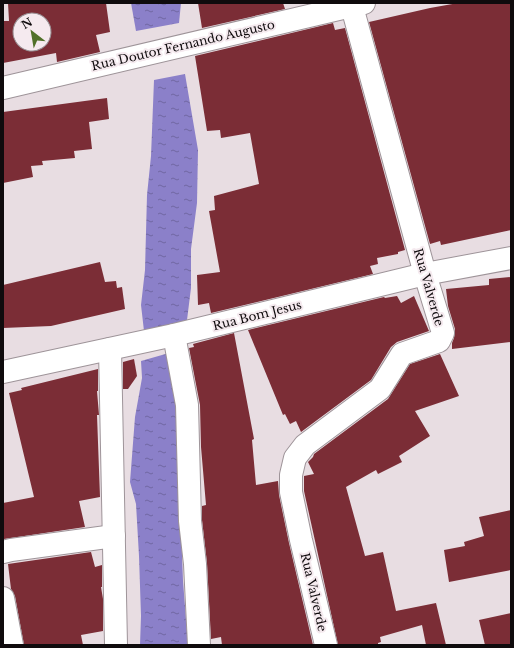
<svg xmlns="http://www.w3.org/2000/svg" width="514" height="648" viewBox="0 0 514 648" font-family="'Libre Baskerville',serif">
  <style>
    .water { fill: url(#water-ripples) }
    .building { fill: #7b2d36; fill-rule: evenodd }
    .lines { fill: none; stroke-linecap: round; stroke-linejoin: round }
    .minor-casing { stroke: #9e9499; stroke-width: 24 }
    .minor { stroke: #fff; stroke-width: 22 }
    .labels { text-anchor: middle; dominant-baseline: central; stroke-width: 4; stroke-linejoin: round; paint-order: stroke }
    .street-label { font-size: 12px; fill: #0f0b0d; stroke: #f5eaef }
  </style>
  <defs>
    <pattern id="water-ripples" width="26" height="14" patternUnits="userSpaceOnUse"><rect width="26" height="14" fill="#8b80c9"/><path d="M2 4q2-2 4 0t4 0M15 11q2-2 4 0t4 0" fill="none" stroke="#7067a2"/></pattern>
  </defs>
  <rect width="100%" height="100%" fill="#e8dde2"/>
  <g class="water">
    <polygon points="131,3 181,3 179,23 136,31"/>
    <polygon points="185,74 198,150 197,203 191,249 191,288 187,320 144,331 141,305 145,270 147,195 151,156 154,80"/>
    <polygon points="169,353 182,424 181,528 183,581 188,645 140,645 141,616 139,556 136,504 130,482 135,417 142,378 141,361"/>
  </g>
  <g class="building">
    <path d="M 8,3 L 106,3 L 110,32 L 96,35 L 100,52 L 57,62 L 56,53 L 3,63 L 3,21 L 9,21 ZM 20,20 L 44,20 L 44,44 L 20,44 Z"/>
    <polygon points="198,3 283,3 285,9 202,28"/>
    <polygon points="458,3 511,3 511,230 441,245 440,241 430,244 369,22 430,8"/>
    <polygon points="333,23 335,30 345,28 405,250 398,252 398,254 377,258 378,264 370,266 373,274 211,313 209,303 198,305 197,275 220,272 209,211 215,210 214,196 259,184 250,133 221,138 220,130 207,131 195,56"/>
    <polygon points="107,98 109,119 89,122 92,149 74,151 75,158 42,161 43,165 31,166 33,177 3,183 3,112"/>
    <polygon points="100,262 105,282 116,281 117,288 122,287 125,309 51,326 3,328 3,285"/>
    <polygon points="511,277 511,342 452,349 452,343 454,338 455,329 448,306 446,289 489,285 489,279"/>
    <polygon points="397,296 401,303 414,296 429,331 397,342 391,347 371,380 301,432 296,421 290,424 285,414 283,415 248,330 384,297 385,298"/>
    <polygon points="234,333 254,439 252,440 256,485 278,481 279,495 289,543 313,645 222,645 221,637 211,639 207,563 202,520 202,506 206,505 201,447 200,405 189,348 194,347 193,344"/>
    <polygon points="440,354 459,396 415,411 430,436 399,456 402,462 378,474 376,470 346,487 365,556 383,552 396,611 436,603 446,645 426,645 422,625 380,637 381,642 378,643 378,645 338,645 304,491 304,476 314,474 308,462 313,457 314,454 388,399 410,364"/>
    <polygon points="134,359 137,376 128,389 123,389 123,362"/>
    <polygon points="98,369 98,391 97,391 99,415 97,415 100,497 79,501 85,527 4,539 3,503 34,497 9,393 22,390 21,388"/>
    <polygon points="511,510 511,570 449,582 444,550 465,546 464,542 484,536 479,517"/>
    <polygon points="91,552 95,567 102,565 102,587 101,587 103,599 103,631 81,635 83,645 24,645 15,596 11,589 8,564"/>
    <polygon points="511,613 511,645 485,645 479,620"/>
  </g>
  <g class="lines">
    <g class="minor-casing">
      <g id="minor">
        <polyline points="3,88 364,3"/>
        <polyline points="174,335 187,405 190,521 195,564 199,645"/>
        <polyline points="110,349 116,645"/>
        <polyline points="3,372 174,335 425,274 511,258"/>
        <polyline points="3,552 11,550 114,536"/>
        <polyline points="3,598 12,645"/>
        <polyline points="326,645 301,540 291,492 291,475 295,458 305,445 380,389 402,354 439,341 443,333 425,274 351,3"/>
      </g>
    </g>
    <use href="#minor" class="minor"/>
  </g>
  <g class="labels">
    <g class="street-label">
      <text transform="translate(183 45) rotate(-13)">Rua Doutor Fernando Augusto</text>
      <text transform="translate(429 287) rotate(74)">Rua Valverde</text>
      <text transform="translate(257 315) rotate(-14)">Rua Bom Jesus</text>
      <text transform="translate(314 592) rotate(77)">Rua Valverde</text>
    </g>
  </g>
  <rect width="514" height="648" fill="none" stroke="#0f0b0d" stroke-width="8"/>
  <g transform="translate(32 32) rotate(329)"><circle r="19" fill="#f5eaef" stroke="#999195"/>
  <path d="M0-3L7 15L0 10L-7 15Z" fill="#507129"/>
  <text y="-6" font-size="11" font-weight="bold" text-anchor="middle" fill="#0f0b0d">N</text>
  </g>
</svg>
